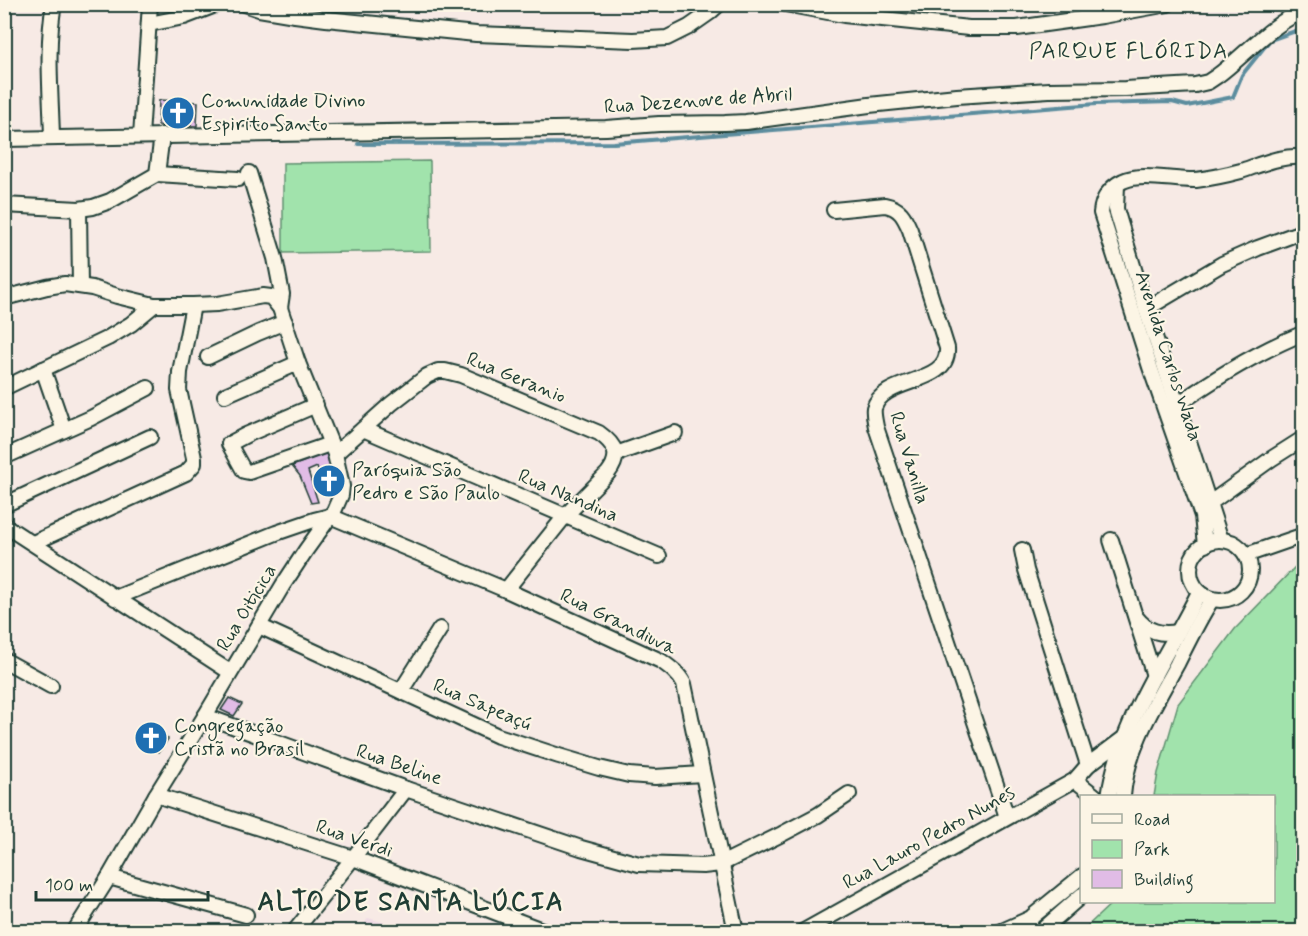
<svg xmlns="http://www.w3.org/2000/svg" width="1308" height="936" viewBox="0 0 1308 936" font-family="Mynerve,sans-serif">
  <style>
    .built { fill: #f0dce5 }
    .green { fill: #a1e3ac; stroke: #609070; stroke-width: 1.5 }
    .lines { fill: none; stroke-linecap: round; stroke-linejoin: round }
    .stream { stroke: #5b8d9e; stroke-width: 4 }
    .building { fill: #e1bce6; stroke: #1f3d34; stroke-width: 1.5 }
    .minor-casing { stroke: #1f3d34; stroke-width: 18 }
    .minor { stroke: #fcf5e5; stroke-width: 14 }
    .labels { text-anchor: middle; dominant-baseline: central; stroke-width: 4.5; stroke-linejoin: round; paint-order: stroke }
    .poi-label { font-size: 20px; fill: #1f3d34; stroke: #fcf5e5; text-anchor: start }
    .street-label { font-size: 20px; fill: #1f3d34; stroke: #fcf5e5 }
    .quarter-label { font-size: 22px; letter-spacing: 1.5px; fill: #1f3d34; stroke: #fcf5e5 }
    .district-label { font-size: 26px; font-weight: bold; letter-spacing: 1.5px; fill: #1f3d34; stroke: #fcf5e5 }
  </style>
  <rect width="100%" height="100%" fill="#f7eae5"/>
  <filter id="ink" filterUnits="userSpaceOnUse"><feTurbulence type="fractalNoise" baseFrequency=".0167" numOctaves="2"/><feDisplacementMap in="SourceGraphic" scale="12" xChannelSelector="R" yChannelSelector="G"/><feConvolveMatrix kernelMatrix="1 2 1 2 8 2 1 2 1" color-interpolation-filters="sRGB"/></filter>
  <g filter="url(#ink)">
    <polygon class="built" points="368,918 413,931 360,931"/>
    <g class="green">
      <polygon points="430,161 431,251 283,253 283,163"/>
      <polygon points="1303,563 1303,931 1082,931 1113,902 1274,902 1274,796 1154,796 1158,773 1178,704 1235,629 1296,566"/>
    </g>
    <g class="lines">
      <polyline class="stream" points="358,144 614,143 1096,104 1172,102 1187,106 1233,97 1242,75 1270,40 1304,28"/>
    </g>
    <g class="building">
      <polygon points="159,100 198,102 197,126 158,125"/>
      <polygon points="329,452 338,486 333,494 326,495 317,467 308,471 318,502 311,503 300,476 292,466"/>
      <polygon points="229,698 242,704 234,716 221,710"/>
      <polygon points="143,726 168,739 159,752 135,737"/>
    </g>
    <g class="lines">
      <g class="minor-casing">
        <g id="minor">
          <polyline points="244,4 259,9 295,15 326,19 476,34 633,40 667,38 689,27 709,13 719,4"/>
          <polyline points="785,4 844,15 969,28 1017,28 1102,16 1168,4"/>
          <polyline points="149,24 184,17 218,4"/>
          <polyline points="141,136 150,4"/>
          <path d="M 52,137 C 51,94 46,47 54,4"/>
          <path d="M 4,139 L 606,128 L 659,124 L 725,123 L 746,122 L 869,105 L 957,96 L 1049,90 L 1125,89 L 1195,85 L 1208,82 L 1217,76 C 1243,57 1274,21 1304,11"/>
          <polyline points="249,173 275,258 282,294 280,308"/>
          <polyline points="157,174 238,179"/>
          <polyline points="1117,185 1116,209 1146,309 1221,540"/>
          <polyline points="4,205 79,209 93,207 110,201 157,174 162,135"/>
          <polyline points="79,209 80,286"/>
          <path d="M 834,210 L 885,205 C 900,208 904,216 910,230 L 947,348 C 950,386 883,376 874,408 C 873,414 875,421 876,427 L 1007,817"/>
          <polyline points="4,298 47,287 65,284 92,288 117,296 154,305 193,305 217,304 263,296 271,297 280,308 298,363 335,454 342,486 341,495 334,511 306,550 283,585 205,716 156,795 109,877 74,932"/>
          <polyline points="1146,309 1222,264 1258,248 1304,231"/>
          <polyline points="208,357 258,333 285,322"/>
          <polyline points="43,369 64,430"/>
          <polyline points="4,388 108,338 131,324 154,305"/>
          <polyline points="225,395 298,363"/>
          <polyline points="316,405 246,435 229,444 244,471 249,472 330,444"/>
          <path d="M 1177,405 C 1218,376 1257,352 1304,333"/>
          <polyline points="363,429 659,556"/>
          <path d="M 335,454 L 391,404 L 427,376 L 438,371 L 445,371 L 461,375 L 599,433 C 616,445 621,456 608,473 L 565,516 L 506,590"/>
          <polyline points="616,454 675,433"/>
          <polyline points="4,457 91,418 148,388"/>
          <polyline points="1210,503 1271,459 1304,438"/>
          <polyline points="4,505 150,437"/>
          <polyline points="4,525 230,672"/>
          <polyline points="1111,540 1154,676"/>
          <circle cx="1220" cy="570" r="30"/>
          <polyline points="33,543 186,473 194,464 194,458 179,390 180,372 193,305"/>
          <path d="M 1205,545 L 1202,516 L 1150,367 L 1101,213 C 1102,199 1110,187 1123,181 C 1141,172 1176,181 1196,180 C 1212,178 1226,175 1241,171 C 1262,164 1282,155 1304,157"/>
          <polyline points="1022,550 1026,570 1088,765"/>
          <polyline points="1246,555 1304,535"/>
          <path d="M 115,598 L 276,533 L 314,520 L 330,516 L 506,590 L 661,661 C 671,668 679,674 684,684 L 736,932"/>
          <path d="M 1136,617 C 1148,632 1160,635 1178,632"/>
          <polyline points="259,626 498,736 559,756 599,768 629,775 655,777 702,774"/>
          <polyline points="4,660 51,686"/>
          <polyline points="401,691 440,629"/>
          <polyline points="205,716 406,789 581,848 639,864 703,866 721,864 782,834 818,815 849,794"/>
          <polyline points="1075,780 1095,796"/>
          <polyline points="156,795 353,858 547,932"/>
          <path d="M 1109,796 C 1120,721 1166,659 1199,592"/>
          <path d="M 1123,796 C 1127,748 1154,706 1177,664 C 1188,642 1199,619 1212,599"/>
          <polyline points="109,877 246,915"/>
          <polyline points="294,932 353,858 406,789"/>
          <polyline points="802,932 1075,780 1088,765 1124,738"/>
          <polyline points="1000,932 1029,919"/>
          <polyline points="1021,932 1033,916 1082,876"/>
          <polyline points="1040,932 1082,895"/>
        </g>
      </g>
      <use href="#minor" class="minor"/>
    </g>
  </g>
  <defs>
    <g id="church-disc" transform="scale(1.725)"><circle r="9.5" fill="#1f6fb2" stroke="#fcf5e5"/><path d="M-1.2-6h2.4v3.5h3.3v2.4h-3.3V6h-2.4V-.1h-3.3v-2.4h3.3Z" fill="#fff"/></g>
  </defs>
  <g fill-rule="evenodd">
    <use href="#church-disc" x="178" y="113"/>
    <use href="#church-disc" x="329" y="481"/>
    <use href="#church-disc" x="151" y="738"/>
  </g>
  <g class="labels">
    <g class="poi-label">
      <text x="201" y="101">Comunidade Divino<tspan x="201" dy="23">Espirito Santo</tspan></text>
      <text x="352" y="470">Paróquia São<tspan x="352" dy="23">Pedro e São Paulo</tspan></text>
      <text x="174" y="726">Congregação<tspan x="174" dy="23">Cristã no Brasil</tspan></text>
    </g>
    <g class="street-label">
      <text transform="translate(698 101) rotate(-4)">Rua Dezenove de Abril</text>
      <text transform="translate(1168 356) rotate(72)">Avenida Carlos Wada</text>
      <text transform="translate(516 378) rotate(22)">Rua Geranio</text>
      <text transform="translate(909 458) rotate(73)">Rua Vanilla</text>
      <text transform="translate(568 496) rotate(23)">Rua Nandina</text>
      <text transform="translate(247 608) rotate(-59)">Rua Oiticica</text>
      <text transform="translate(618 622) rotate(26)">Rua Grandiuva</text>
      <text transform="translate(482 705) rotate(23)">Rua Sapeaçú</text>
      <text transform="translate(399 765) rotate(19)">Rua Beline</text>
      <text transform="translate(929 838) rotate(-29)">Rua Lauro Pedro Nunes</text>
      <text transform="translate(354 839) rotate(19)">Rua Verdi</text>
    </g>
    <g class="quarter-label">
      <text x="1129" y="52">PARQUE FLÓRIDA</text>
    </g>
    <g class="district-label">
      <text x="411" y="903">ALTO DE SANTA LÚCIA</text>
    </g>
  </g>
  <rect width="1308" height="936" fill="none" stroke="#fcf5e5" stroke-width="24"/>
  <rect x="12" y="12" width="1284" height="912" fill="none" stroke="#1f3d34" stroke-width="2" filter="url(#ink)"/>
  <rect x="1080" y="795" width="195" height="108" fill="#fcf5e5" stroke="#a4ab9e" stroke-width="1.5"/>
  <rect x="1092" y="814" width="30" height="9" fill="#fcf5e5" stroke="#a4ab9e" stroke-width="1.5"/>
  <text x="1134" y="825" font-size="18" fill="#1f3d34">Road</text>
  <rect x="1092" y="840" width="30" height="18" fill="#a1e3ac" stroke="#a4ab9e" stroke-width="1.5"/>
  <text x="1134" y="855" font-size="18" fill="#1f3d34">Park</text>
  <rect x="1092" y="870" width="30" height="18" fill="#e1bce6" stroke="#a4ab9e" stroke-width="1.5"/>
  <text x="1134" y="885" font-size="18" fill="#1f3d34">Building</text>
  <path d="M36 891v9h172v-9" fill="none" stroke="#1f3d34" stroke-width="3"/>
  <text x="45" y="891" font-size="18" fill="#1f3d34" stroke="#fcf5e5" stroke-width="4.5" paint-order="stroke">100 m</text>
</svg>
